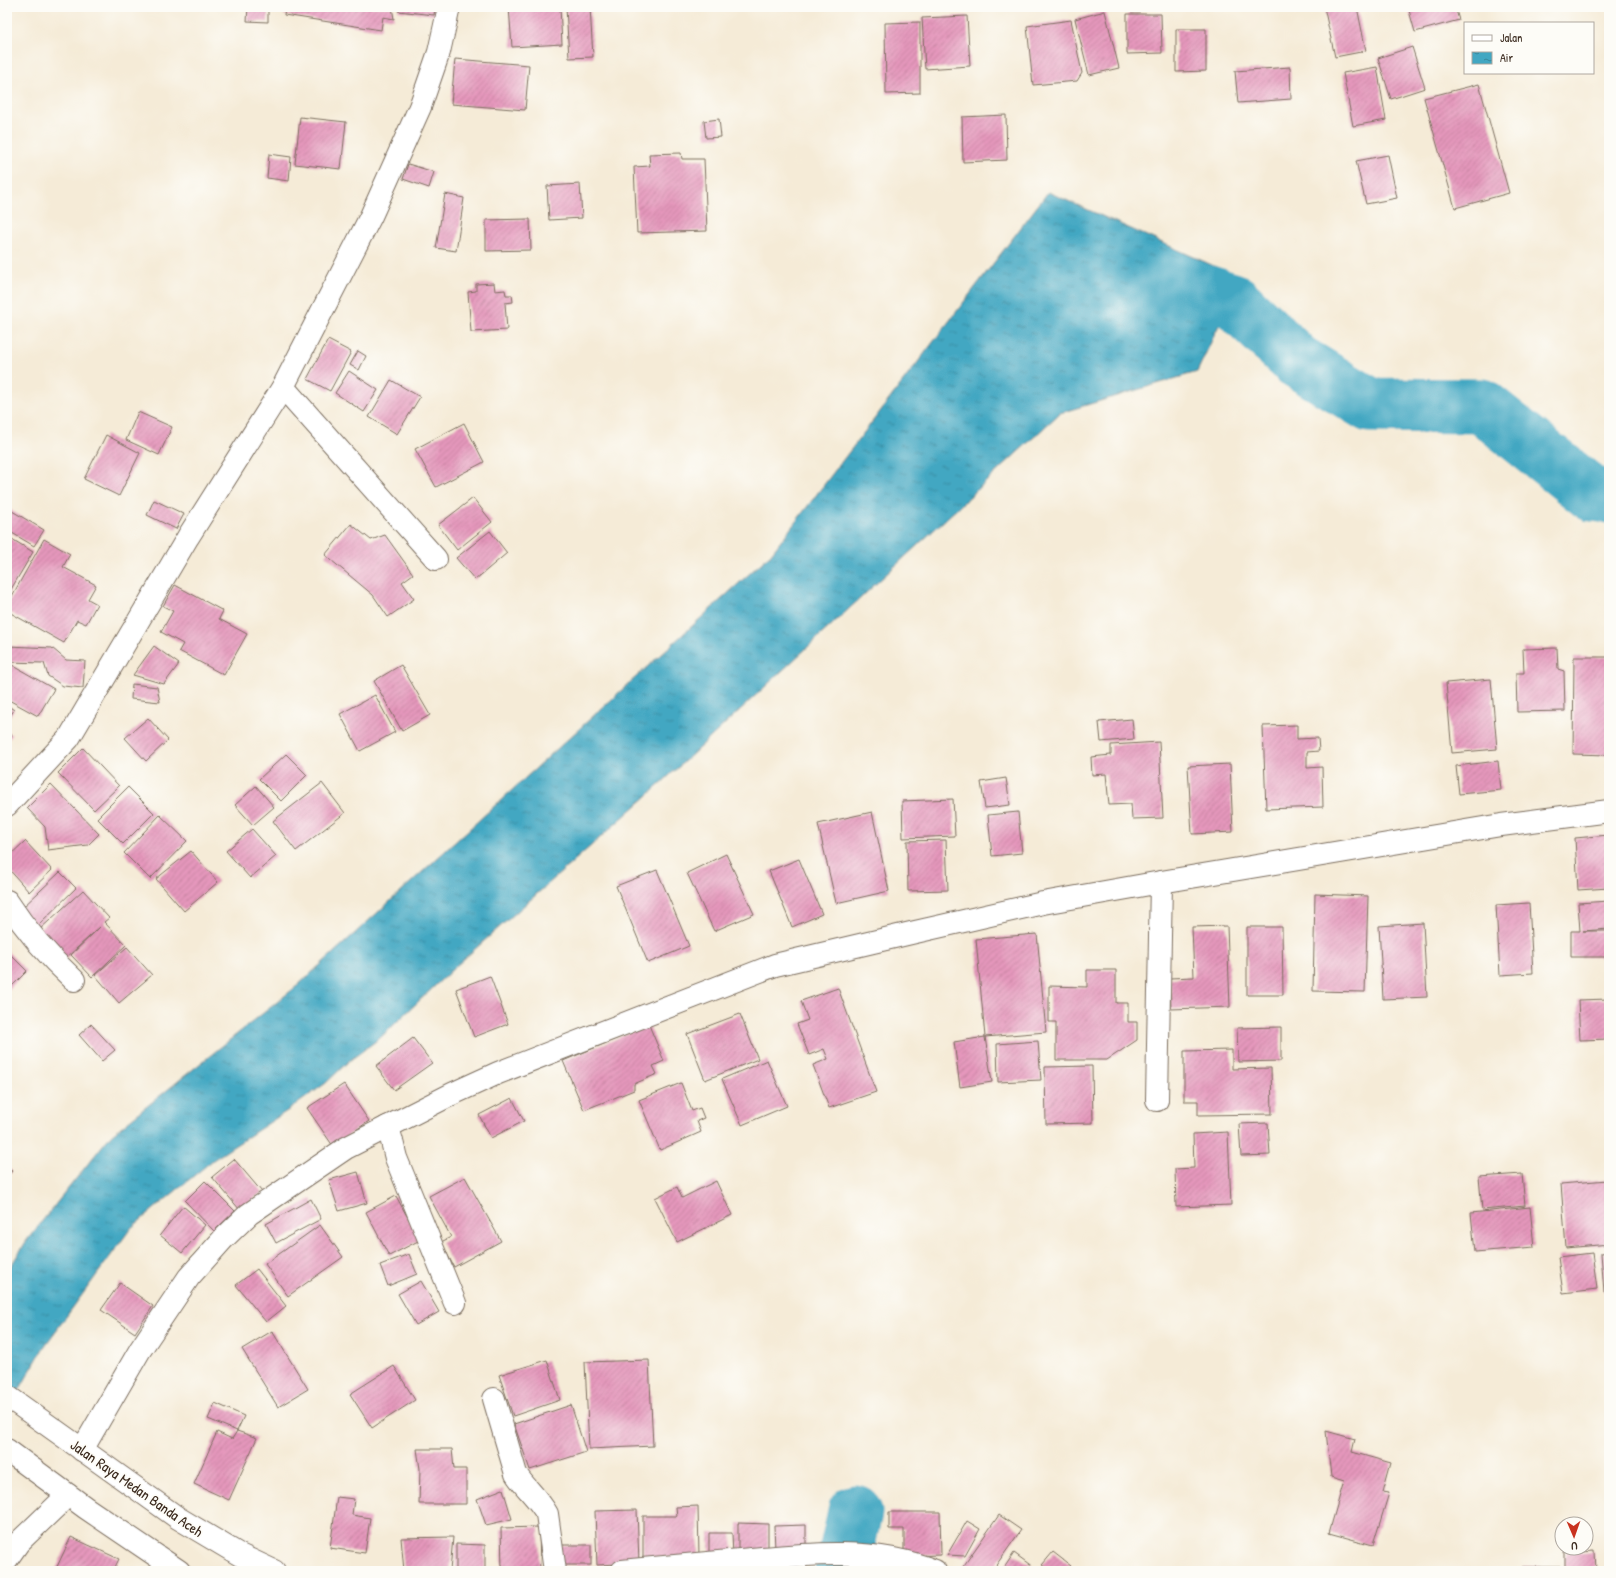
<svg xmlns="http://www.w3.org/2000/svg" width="1616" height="1578" viewBox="0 0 1616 1578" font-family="'Patrick Hand',sans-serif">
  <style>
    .water { fill: url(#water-ripples); stroke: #3e6870 }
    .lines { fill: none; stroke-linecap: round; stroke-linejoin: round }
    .river { stroke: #42a7c2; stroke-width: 55 }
    .building { fill: url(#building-hatch) }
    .minor-casing { stroke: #7c6e5f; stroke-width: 24 }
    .tertiary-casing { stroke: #7c6e5f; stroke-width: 24 }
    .trunk-casing { stroke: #7c6e5f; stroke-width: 24 }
    .minor { stroke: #fff; stroke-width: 22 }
    .tertiary { stroke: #fff; stroke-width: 22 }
    .trunk { stroke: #fff; stroke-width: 22 }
    .labels { text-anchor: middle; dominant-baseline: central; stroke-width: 3.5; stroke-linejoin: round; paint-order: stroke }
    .street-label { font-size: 15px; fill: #3b2a1e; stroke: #fdfcf7 }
  </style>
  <defs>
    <pattern id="water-ripples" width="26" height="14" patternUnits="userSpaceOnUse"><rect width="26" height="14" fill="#42a7c2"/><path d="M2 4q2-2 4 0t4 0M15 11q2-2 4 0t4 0" fill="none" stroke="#38889d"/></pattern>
    <pattern id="building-hatch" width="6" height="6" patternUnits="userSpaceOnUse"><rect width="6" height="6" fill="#e597bc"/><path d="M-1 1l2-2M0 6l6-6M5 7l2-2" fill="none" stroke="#bb7b98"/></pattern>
  </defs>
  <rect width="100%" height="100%" fill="#fdfcf7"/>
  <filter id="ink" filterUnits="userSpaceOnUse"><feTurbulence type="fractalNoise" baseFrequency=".025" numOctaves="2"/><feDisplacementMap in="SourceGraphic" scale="8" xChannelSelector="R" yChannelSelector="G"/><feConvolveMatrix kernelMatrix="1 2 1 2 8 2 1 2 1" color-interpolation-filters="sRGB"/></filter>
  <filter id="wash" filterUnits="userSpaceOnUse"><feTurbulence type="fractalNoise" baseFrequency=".012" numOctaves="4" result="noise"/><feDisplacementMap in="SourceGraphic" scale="16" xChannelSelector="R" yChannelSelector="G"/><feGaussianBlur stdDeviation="0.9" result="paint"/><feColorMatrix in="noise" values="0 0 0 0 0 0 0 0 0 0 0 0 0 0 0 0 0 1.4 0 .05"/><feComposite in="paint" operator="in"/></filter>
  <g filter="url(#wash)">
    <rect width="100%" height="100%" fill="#f5ebd7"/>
    <polygon class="water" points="1048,192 1241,278 1197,372 1060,413 657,787 456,966 380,1038 349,1061 326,1083 293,1107 213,1160 131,1228 44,1347 7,1411 7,1272 27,1240 111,1135 297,986 771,554"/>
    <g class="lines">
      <g class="river">
        <polyline points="1158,291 1179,284 1233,300 1297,361 1370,405 1482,406 1592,494 1609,496"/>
        <polyline points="842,1571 855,1512"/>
      </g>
    </g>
    <g id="blocks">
      <g class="building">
        <polygon points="248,7 268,7 268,22 247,21"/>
        <polygon points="285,7 392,7 394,19 383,17 381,30 284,15"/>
        <polygon points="399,7 435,7 434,15 398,11"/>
        <polygon points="509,7 560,7 562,44 512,47"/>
        <polygon points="566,7 590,7 593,57 569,58"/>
        <polygon points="1324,7 1357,7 1366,51 1335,57"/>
        <polygon points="1408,7 1455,7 1459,20 1415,32"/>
        <polygon points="1105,11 1119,68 1089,75 1075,19"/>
        <polygon points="1127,14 1161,14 1162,53 1127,54"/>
        <polygon points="967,16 970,66 925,69 922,18"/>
        <polygon points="1071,20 1082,73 1077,81 1033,85 1027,26"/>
        <polygon points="920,22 920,93 886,94 885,23"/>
        <polygon points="1176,29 1206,29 1206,71 1176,72"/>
        <polygon points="1412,47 1425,88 1391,99 1378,58"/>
        <polygon points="455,59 529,65 525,110 451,104"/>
        <polygon points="1290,67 1291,99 1238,103 1235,71"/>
        <polygon points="1377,67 1386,120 1353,126 1343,73"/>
        <polygon points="1479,84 1509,193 1455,208 1424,98"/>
        <polygon points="1006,115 1007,160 963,162 962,117"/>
        <polygon points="300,117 346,122 341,169 295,164"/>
        <polygon points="719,119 721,137 706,138 704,121"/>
        <polygon points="681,153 682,159 704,159 707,231 637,233 634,167 650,166 649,154"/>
        <polygon points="269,154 291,157 289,181 267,178"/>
        <polygon points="1388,155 1397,198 1366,204 1356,161"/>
        <polygon points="408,164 434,172 429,188 403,179"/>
        <polygon points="580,184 582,218 549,220 547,186"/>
        <polygon points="445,194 464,198 456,251 436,248"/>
        <polygon points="530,219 531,250 486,251 486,220"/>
        <polygon points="494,283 495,291 505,290 506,295 512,295 513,302 505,303 507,330 471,332 468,292 476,291 476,284"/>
        <polygon points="328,340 351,352 330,391 307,379"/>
        <polygon points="358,351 366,356 359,370 350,365"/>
        <polygon points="349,371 378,390 364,412 335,393"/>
        <polygon points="391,380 420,397 397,434 369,417"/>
        <polygon points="138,412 172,427 159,455 126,440"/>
        <polygon points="464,423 484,462 436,487 415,449"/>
        <polygon points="106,435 140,453 119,496 84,479"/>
        <polygon points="473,498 492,522 457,550 438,525"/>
        <polygon points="154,500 184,514 176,529 147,515"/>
        <polygon points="7,508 44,530 34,546 7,530"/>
        <polygon points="351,524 371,540 385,535 413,574 402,582 414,599 388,617 373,595 325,555"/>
        <polygon points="490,531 507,553 475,580 456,558"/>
        <polygon points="7,536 33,552 7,596"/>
        <polygon points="44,539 70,554 63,567 96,585 88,599 97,604 86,624 77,620 64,643 7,611 7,605"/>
        <polygon points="175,585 223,611 219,619 247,634 224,675 179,651 183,644 161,632 173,611 163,606"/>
        <polygon points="8,646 52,648 66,660 85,661 83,688 63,686 48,676 44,663 7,662"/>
        <polygon points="154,646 179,664 164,684 133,675"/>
        <polygon points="1557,648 1558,669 1564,671 1565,711 1517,712 1516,673 1524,673 1523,649"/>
        <polygon points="1574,657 1609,657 1609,755 1573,754"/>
        <polygon points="12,665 54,689 38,716 7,699 7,673"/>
        <polygon points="401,665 430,715 402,731 374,681"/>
        <polygon points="1491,679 1497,749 1452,753 1446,683"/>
        <polygon points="132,684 157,687 160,702 131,699"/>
        <polygon points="375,695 395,732 360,751 340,714"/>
        <polygon points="7,705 14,710 7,721"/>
        <polygon points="148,718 168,740 146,761 125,738"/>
        <polygon points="1132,719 1134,739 1101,742 1099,722"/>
        <polygon points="1297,725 1297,739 1318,738 1319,751 1307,752 1307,768 1322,767 1323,807 1266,809 1263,726"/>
        <polygon points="7,732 12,735 7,741"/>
        <polygon points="1159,742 1163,818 1132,819 1131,804 1109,805 1106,774 1092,775 1091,757 1111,755 1111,745"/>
        <polygon points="83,748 119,786 94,810 58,773"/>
        <polygon points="286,754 307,775 281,801 259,779"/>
        <polygon points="1498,761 1501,790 1459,794 1456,766"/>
        <polygon points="1230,764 1233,832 1192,834 1188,766"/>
        <polygon points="1006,778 1010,805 985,808 981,782"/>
        <polygon points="322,783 345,813 296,851 273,821"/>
        <polygon points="51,784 99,834 88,845 48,850 45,827 27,808"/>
        <polygon points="256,786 274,807 253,825 235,805"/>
        <polygon points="128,787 154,813 123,844 97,818"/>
        <polygon points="953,799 955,836 903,838 902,801"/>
        <polygon points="872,812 889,891 836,903 818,824"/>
        <polygon points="1018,812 1022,853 992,856 988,815"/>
        <polygon points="160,815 187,841 150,879 124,853"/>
        <polygon points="252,829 276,856 250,878 226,851"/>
        <polygon points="1609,835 1609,888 1578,890 1575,838"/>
        <polygon points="946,840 948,890 908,891 907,841"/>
        <polygon points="25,841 52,870 29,892 7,867 7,858"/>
        <polygon points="191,851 218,882 184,911 156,879"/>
        <polygon points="726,854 754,914 714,931 687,873"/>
        <polygon points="799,859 822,914 792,927 769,871"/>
        <polygon points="657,870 689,946 648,963 616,886"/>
        <polygon points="60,872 76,888 37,926 21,909"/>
        <polygon points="83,890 109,918 104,922 126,945 92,977 71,955 100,927 66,958 39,930"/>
        <polygon points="1315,894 1368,896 1365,992 1313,991"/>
        <polygon points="1609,901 1609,929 1583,931 1609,931 1609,957 1571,957 1571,931 1580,931 1578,903"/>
        <polygon points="1529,903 1533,973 1500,975 1496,905"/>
        <polygon points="1423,923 1427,997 1383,999 1379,926"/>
        <polygon points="1227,926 1230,1007 1171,1009 1170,978 1194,977 1192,927"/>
        <polygon points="1247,927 1282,927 1283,995 1247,995"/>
        <polygon points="1037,934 1046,1032 985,1037 992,1082 960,1087 954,1042 985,1037 976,939"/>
        <polygon points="127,947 152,975 119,1003 95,975"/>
        <polygon points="7,951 27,971 7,991"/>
        <polygon points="1087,970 1116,970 1116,1003 1128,1003 1128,1022 1137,1022 1137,1040 1107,1060 1056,1060 1056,1022 1049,1022 1049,986 1087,987"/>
        <polygon points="490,976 508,1024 474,1037 456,989"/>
        <polygon points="838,988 876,1092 829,1108 813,1065 828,1059 824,1049 809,1055 797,1024 808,1020 801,1001"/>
        <polygon points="1609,999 1609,1039 1580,1040 1578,1000"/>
        <polygon points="740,1014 758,1059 705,1080 687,1034"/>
        <polygon points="91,1024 115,1050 102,1061 79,1035"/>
        <polygon points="649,1025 664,1061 653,1066 657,1074 634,1084 634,1090 584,1110 563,1061"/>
        <polygon points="1281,1027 1281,1061 1238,1062 1237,1028"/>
        <polygon points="413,1038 432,1063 394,1090 376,1066"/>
        <polygon points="1038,1041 1041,1080 998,1082 997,1044"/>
        <polygon points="1232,1050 1232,1069 1271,1068 1272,1114 1198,1115 1198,1101 1184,1101 1184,1051"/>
        <polygon points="767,1060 787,1106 742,1125 722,1079"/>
        <polygon points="1092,1066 1093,1123 1046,1124 1045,1067"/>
        <polygon points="681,1083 692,1111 700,1108 704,1118 697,1121 701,1132 660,1150 639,1100"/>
        <polygon points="344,1084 369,1121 333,1146 307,1108"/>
        <polygon points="512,1098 524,1121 491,1138 479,1115"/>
        <polygon points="1268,1123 1270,1155 1241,1156 1239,1124"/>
        <polygon points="1228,1132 1231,1205 1176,1207 1175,1169 1194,1168 1193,1134"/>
        <polygon points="234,1159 262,1192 240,1210 212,1177"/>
        <polygon points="7,1167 12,1171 7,1177"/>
        <polygon points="358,1172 367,1203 339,1211 329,1180"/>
        <polygon points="1522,1174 1525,1206 1482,1210 1479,1177"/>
        <polygon points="465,1177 501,1241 454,1267 441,1242 451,1237 429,1196"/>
        <polygon points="1607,1180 1609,1244 1566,1248 1561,1184"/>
        <polygon points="205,1181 235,1211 214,1231 185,1201"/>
        <polygon points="716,1181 732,1215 677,1242 655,1198 677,1187 682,1198"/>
        <polygon points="396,1196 420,1240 389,1256 366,1212"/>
        <polygon points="311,1199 321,1219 276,1243 266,1224"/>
        <polygon points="183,1206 205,1225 182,1253 160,1235"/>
        <polygon points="1530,1207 1534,1247 1475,1252 1471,1213"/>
        <polygon points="320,1225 343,1257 288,1296 265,1264"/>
        <polygon points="1609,1252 1609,1292 1604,1292 1601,1253"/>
        <polygon points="1592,1253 1597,1289 1563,1293 1558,1257"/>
        <polygon points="409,1254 417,1274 388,1286 380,1265"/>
        <polygon points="257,1269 286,1306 266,1322 236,1285"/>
        <polygon points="421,1281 439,1312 416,1325 398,1294"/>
        <polygon points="120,1283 153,1306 135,1333 101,1310"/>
        <polygon points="272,1331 308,1389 278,1407 242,1349"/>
        <polygon points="547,1360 560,1400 513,1416 499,1375"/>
        <polygon points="649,1360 653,1446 589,1449 585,1362"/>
        <polygon points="394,1366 415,1400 372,1428 350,1394"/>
        <polygon points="215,1403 244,1416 237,1431 208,1419"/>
        <polygon points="571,1405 586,1452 530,1470 514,1424"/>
        <polygon points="237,1431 257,1438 229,1500 194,1484 217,1432 232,1439"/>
        <polygon points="1326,1431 1355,1439 1352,1452 1391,1463 1383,1492 1389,1493 1373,1545 1329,1533 1344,1481 1331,1477"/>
        <polygon points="417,1449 452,1449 454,1469 466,1469 466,1504 419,1504 420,1469"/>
        <polygon points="503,1489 512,1519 486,1525 477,1499"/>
        <polygon points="337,1497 354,1499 352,1515 370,1518 365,1553 330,1548"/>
        <polygon points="698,1506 699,1557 643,1558 643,1516 677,1516 676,1507"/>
        <polygon points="637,1510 639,1563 597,1565 595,1511"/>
        <polygon points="889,1512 940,1512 941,1555 904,1556 904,1529 889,1529"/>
        <polygon points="999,1515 1021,1530 992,1571 960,1571"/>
        <polygon points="967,1521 980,1529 965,1556 947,1555"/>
        <polygon points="738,1523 768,1524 768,1551 738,1551"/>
        <polygon points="806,1525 806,1548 775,1549 774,1526"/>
        <polygon points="539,1527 540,1571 502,1571 501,1528"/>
        <polygon points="709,1533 732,1533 733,1557 709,1558"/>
        <polygon points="71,1537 119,1559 113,1571 55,1571"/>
        <polygon points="453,1537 450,1571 404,1571 401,1538"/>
        <polygon points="456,1544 485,1545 485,1571 456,1571"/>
        <rect x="560" y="1545" width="31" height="20"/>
        <polygon points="1595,1551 1596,1571 1565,1571 1565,1553"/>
        <polygon points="1053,1552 1071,1566 1067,1571 1050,1571 1042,1565"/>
        <polygon points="1014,1553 1033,1567 1030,1571 1002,1571"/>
        <polygon points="1523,1566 1559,1566 1560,1571 1523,1571"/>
      </g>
    </g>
  </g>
  <g filter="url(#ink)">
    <use href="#blocks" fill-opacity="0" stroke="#7c6e5f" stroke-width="1"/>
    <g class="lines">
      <g class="minor-casing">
        <g id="minor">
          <polyline points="283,387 436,559"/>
          <path d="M 7,901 C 27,932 47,955 74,980"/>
          <polyline points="1157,1100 1161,882"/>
          <path d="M 387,1127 C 392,1137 393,1147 396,1158 L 455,1303"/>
          <path d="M 494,1399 L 516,1474 C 525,1488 539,1499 547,1514 L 555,1571"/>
          <polyline points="82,1450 140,1350 189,1277 224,1238 249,1214 346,1148 452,1094 498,1073 775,965 911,933 1043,903 1161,882 1501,825 1609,811"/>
          <polyline points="7,1559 19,1542 68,1495"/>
          <path d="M 622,1571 C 661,1567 700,1564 740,1560 C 804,1554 873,1546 935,1571"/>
        </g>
      </g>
      <g class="tertiary-casing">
        <polyline id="tertiary" points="7,805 69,738 188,537 283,387 371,216 420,107 439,52 449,7"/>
      </g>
      <g class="trunk-casing">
        <g id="trunk">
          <polyline points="7,1396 178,1518 240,1555 274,1571"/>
          <polyline points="7,1450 86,1508 179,1571"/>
        </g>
      </g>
      <use href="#minor" class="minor"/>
      <use href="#tertiary" class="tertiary"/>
      <use href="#trunk" class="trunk"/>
    </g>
  </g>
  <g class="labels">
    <g class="street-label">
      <text transform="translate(137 1488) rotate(35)">Jalan Raya Medan Banda Aceh</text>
    </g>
  </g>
  <rect width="1616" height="1578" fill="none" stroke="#fdfcf7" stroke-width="24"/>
  <rect x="1464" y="22" width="130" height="52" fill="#fdfcf7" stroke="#afa8a0"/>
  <rect x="1472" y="35" width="20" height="6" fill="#ffffff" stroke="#afa8a0"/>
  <text x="1500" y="42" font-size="12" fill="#3b2a1e">Jalan</text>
  <rect x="1472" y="52" width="20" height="12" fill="url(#water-ripples)" stroke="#afa8a0"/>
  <text x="1500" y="62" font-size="12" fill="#3b2a1e">Air</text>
  <g transform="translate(1574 1536) rotate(178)"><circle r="19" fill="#fdfcf7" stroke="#afa8a0"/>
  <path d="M0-3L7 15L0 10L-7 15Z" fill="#c8321e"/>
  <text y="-6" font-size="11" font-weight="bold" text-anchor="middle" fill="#3b2a1e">U</text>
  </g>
</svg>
